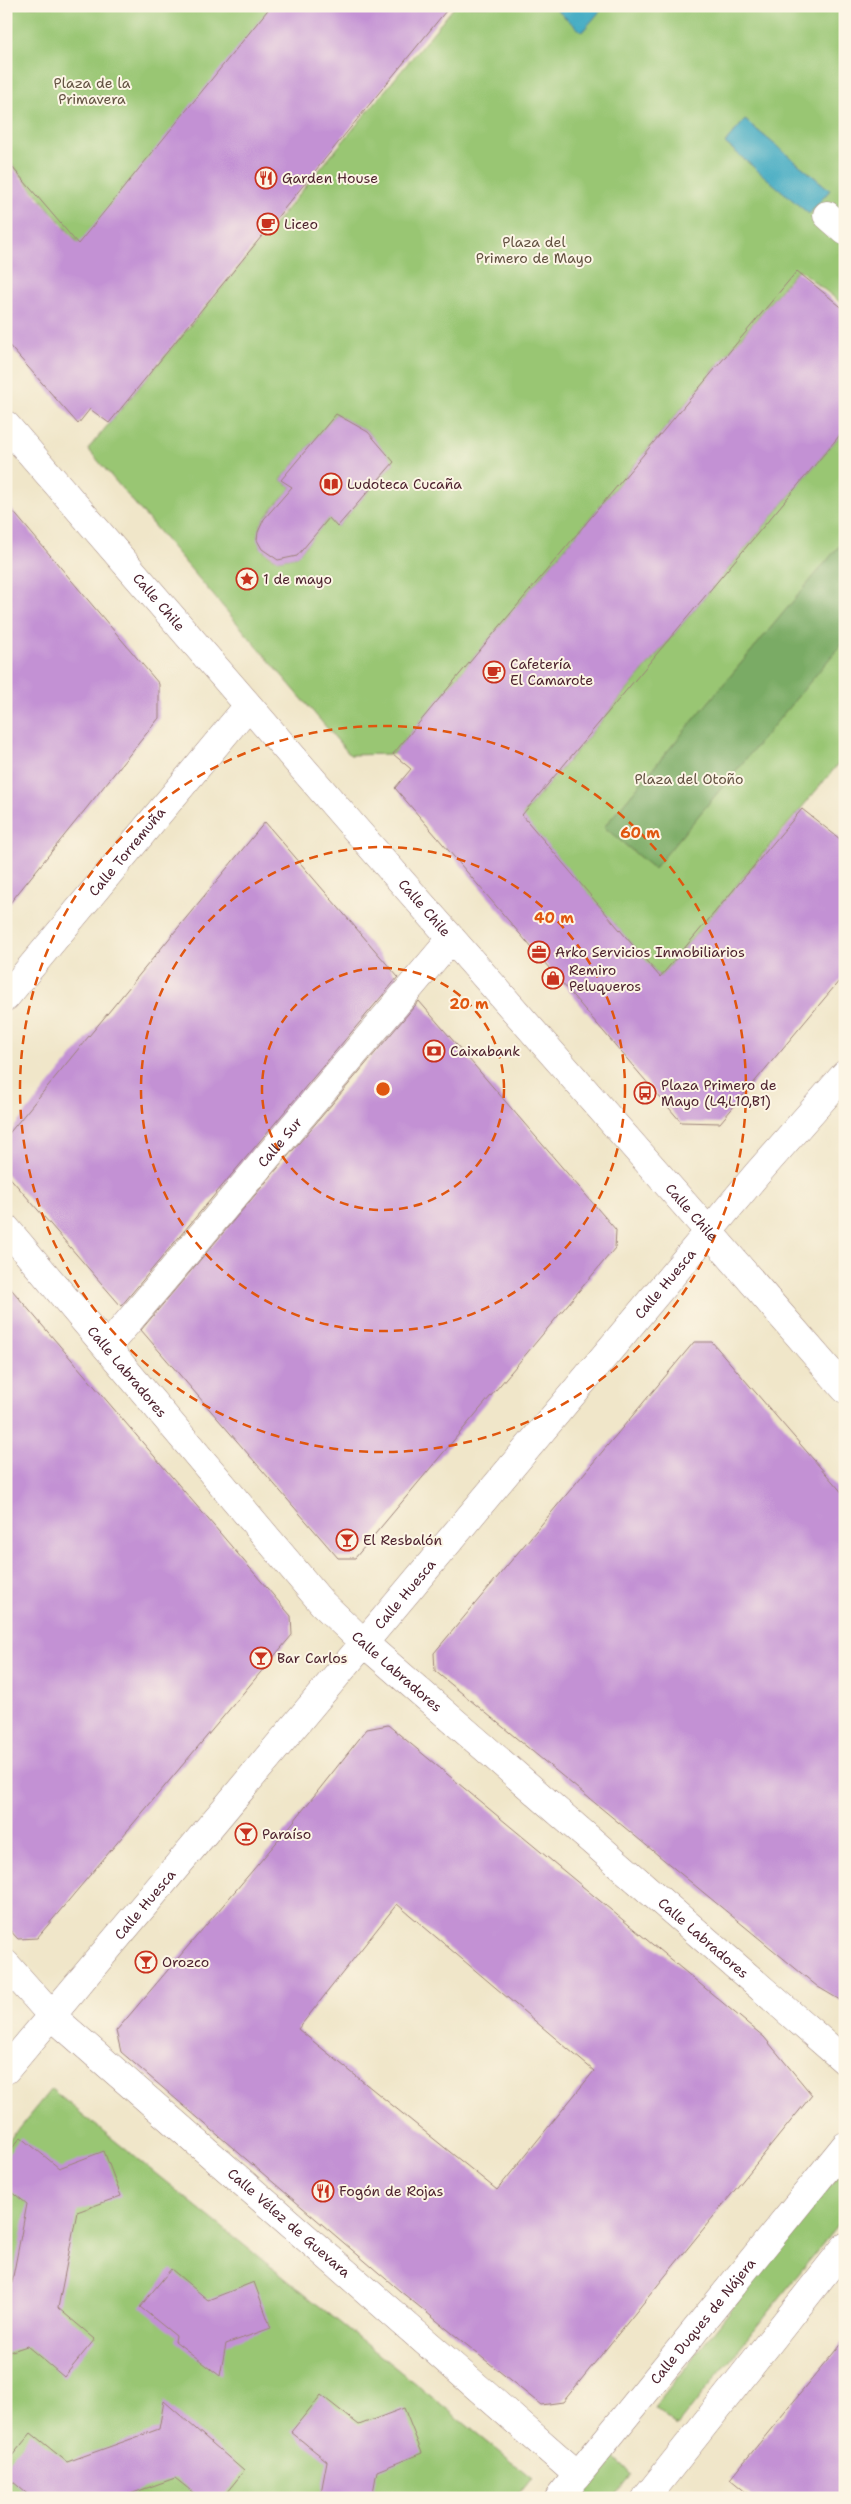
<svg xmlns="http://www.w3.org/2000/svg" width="851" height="2504" viewBox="0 0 851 2504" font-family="'Shantell Sans',sans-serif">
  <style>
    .green { fill: #99c673; stroke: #72724f; fill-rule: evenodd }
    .forest { fill: #7aab65; stroke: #626548 }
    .water { fill: #43abc3; stroke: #466577 }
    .building { fill: #c391d4; fill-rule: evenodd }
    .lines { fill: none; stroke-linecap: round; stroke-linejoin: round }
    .pedestrian-casing { stroke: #9d827a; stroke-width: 29 }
    .minor-casing { stroke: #9d827a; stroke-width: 29 }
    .primary-casing { stroke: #9d827a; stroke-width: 29 }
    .pedestrian { stroke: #fff; stroke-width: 28 }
    .minor { stroke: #fff; stroke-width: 28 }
    .primary { stroke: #fff; stroke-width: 28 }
    .ring { fill: none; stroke: #e0560e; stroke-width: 2.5; stroke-dasharray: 9 6 }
    .labels { text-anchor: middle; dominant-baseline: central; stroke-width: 4; stroke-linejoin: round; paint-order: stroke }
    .park-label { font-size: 14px; fill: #625141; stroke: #fcf5e5 }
    .poi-label { font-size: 14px; fill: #4a1f2b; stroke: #fcf5e5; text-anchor: start }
    .street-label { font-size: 14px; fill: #4a1f2b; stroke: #fcf5e5 }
    .centre { fill: #e0560e; stroke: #fcf5e5; stroke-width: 2.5 }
    .ring-label { font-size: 15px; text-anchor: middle; font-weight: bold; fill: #e0560e; stroke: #fcf5e5; stroke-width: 4; stroke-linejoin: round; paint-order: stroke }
  </style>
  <rect width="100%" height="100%" fill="#fcf5e5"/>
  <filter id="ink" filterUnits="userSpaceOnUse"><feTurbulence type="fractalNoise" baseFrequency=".02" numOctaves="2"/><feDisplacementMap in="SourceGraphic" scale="10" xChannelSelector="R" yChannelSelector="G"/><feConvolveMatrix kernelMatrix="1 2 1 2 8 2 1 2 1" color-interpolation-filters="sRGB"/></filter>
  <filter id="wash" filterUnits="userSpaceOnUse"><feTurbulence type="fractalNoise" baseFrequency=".0096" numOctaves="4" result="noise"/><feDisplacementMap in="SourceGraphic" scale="20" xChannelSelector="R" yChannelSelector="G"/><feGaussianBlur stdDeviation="1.12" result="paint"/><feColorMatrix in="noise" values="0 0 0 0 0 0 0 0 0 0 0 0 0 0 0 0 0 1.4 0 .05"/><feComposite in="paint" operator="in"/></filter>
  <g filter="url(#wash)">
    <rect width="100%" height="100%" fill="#f0e6c9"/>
    <g class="green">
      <polygon points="6,6 271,6 95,263 6,158"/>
      <path d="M 455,6 L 845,6 L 845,306 L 798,269 L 393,754 L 350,755 L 88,449 ZM 745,120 L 830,190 L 810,213 L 725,143 ZM 336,414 L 368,432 L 394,463 L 337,527 L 329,518 L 297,556 L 278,560 C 234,540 273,509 292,487 L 281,480 Z"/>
      <polygon points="845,429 845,756 660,977 522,816"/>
      <polygon points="51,2089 532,2478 516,2498 6,2498 6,2144"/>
      <polygon points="845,2166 845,2216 677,2426 654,2407"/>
      <polygon points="612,2455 631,2476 613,2498 577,2498"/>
    </g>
    <polygon class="forest" points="845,539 845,640 654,869 604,827"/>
    <g class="water">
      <polygon points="552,6 599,6 602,9 582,32"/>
      <polygon points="745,120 830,190 809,214 725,143"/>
    </g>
    <g id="blocks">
      <g class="building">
        <polygon points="271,6 450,6 109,423 90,409 78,424 6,342 6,160 78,244"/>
        <polygon points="797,271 845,310 845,429 522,815 660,977 802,809 845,843 845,974 720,1123 681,1122 395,788 411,769 393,754"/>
        <polygon points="336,414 368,432 394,462 337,527 329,518 297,556 278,560 262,549 257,540 258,532 264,519 292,487 281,480"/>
        <polygon points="6,503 159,684 159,718 6,908"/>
        <polygon points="265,822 398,977 121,1306 6,1173 6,1137"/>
        <polygon points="419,1001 616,1230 615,1248 355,1558 338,1558 141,1330"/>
        <polygon points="6,1283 291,1616 292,1635 37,1938 18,1939 6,1926"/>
        <polygon points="694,1342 712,1342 845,1496 845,2003 818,1987 435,1671 434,1653"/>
        <path d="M 388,1725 L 764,2037 L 812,2095 L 563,2402 L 541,2405 L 400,2291 L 121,2052 L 116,2031 L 287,1830 L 367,1729 ZM 397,1904 L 594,2071 L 497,2190 L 298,2029 Z"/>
        <polygon points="21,2137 59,2168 104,2151 121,2196 77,2212 58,2308 95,2339 64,2377 27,2346 6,2353 6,2297 10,2292 27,2204 6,2187 6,2156"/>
        <polygon points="171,2269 208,2300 254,2282 271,2328 226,2344 220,2376 175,2341 176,2336 140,2307"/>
        <polygon points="845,2339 845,2498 753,2498 730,2479"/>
        <polygon points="321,2395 359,2425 404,2408 422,2453 377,2471 372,2498 320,2498 327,2461 291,2432"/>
        <polygon points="164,2401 244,2471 222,2498 200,2498 175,2478 119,2498 32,2498 6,2476 6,2463 31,2433 67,2462 159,2429"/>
      </g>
    </g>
  </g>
  <g filter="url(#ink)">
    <use href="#blocks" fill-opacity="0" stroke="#9d827a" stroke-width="1"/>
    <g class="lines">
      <g class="pedestrian-casing">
        <g id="pedestrian">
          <polyline points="827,215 845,231"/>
          <path id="s1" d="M 107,1347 L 451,939"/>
        </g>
      </g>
      <g class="minor-casing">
        <g id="minor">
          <path id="s2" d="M 6,997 L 248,706"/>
          <path id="s3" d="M 6,1228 L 322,1603 L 364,1643 L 845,2061"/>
          <path id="s4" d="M 6,1964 L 52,2016 L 578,2475"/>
          <path id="s5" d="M 6,2070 L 757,1174 L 845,1074"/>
        </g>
      </g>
      <g class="primary-casing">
        <g id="primary">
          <path id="s6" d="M 6,425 L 344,816 L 709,1232 L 845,1389"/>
          <path id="s7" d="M 559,2498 L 845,2146"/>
          <polyline points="646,2498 845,2247"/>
        </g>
      </g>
      <use href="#pedestrian" class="pedestrian"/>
      <use href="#minor" class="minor"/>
      <use href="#primary" class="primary"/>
    </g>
  </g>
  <g class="ring">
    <circle cx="383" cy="1089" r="121"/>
    <circle cx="383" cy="1089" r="242"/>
    <circle cx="383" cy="1089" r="363"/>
  </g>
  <defs>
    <g id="restaurant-ring" transform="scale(1.125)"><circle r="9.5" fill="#fcf5e5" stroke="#c8321e" stroke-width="1.5"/><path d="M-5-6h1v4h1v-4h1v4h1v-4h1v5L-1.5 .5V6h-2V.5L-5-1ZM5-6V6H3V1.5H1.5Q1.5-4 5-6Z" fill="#c8321e"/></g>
    <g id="cafe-ring" transform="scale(1.125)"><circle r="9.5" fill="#fcf5e5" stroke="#c8321e" stroke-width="1.5"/><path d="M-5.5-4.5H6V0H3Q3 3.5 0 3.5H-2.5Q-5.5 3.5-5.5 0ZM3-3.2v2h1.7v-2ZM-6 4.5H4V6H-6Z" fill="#c8321e"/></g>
    <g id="library-ring" transform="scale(1.125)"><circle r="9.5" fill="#fcf5e5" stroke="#c8321e" stroke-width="1.5"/><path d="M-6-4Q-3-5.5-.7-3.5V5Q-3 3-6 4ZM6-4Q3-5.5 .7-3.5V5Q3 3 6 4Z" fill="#c8321e"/></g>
    <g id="sight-ring" transform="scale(1.125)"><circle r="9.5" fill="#fcf5e5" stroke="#c8321e" stroke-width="1.5"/><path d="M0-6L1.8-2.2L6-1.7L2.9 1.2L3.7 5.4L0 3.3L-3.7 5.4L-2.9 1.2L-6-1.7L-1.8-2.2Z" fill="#c8321e"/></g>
    <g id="office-ring" transform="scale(1.125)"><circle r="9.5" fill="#fcf5e5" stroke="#c8321e" stroke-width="1.5"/><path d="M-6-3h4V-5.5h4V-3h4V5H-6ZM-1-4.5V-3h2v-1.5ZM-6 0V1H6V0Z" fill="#c8321e"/></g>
    <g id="shop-ring" transform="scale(1.125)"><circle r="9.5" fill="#fcf5e5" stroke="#c8321e" stroke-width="1.5"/><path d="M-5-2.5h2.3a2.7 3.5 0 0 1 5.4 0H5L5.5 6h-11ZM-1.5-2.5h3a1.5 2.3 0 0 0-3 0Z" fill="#c8321e"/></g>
    <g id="bank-ring" transform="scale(1.125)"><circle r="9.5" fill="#fcf5e5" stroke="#c8321e" stroke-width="1.5"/><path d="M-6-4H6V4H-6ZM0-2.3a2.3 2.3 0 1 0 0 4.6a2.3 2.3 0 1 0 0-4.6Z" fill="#c8321e"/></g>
    <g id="bus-ring" transform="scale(1.125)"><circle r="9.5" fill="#fcf5e5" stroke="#c8321e" stroke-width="1.5"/><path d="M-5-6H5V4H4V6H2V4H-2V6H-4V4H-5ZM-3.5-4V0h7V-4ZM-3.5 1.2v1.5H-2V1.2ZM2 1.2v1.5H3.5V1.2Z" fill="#c8321e"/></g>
    <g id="bar-ring" transform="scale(1.125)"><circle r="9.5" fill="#fcf5e5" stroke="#c8321e" stroke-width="1.5"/><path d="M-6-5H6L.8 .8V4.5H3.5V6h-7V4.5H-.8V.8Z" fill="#c8321e"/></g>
  </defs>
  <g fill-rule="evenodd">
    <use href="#restaurant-ring" x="266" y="178"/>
    <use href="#cafe-ring" x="268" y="224"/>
    <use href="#library-ring" x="331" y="484"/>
    <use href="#sight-ring" x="247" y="579"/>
    <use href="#cafe-ring" x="494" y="672"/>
    <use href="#office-ring" x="539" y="952"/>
    <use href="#shop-ring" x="553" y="978"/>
    <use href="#bank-ring" x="434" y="1051"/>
    <use href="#bus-ring" x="645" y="1093"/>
    <use href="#bar-ring" x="347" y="1540"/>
    <use href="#bar-ring" x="261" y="1658"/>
    <use href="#bar-ring" x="246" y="1834"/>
    <use href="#bar-ring" x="146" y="1962"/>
    <use href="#restaurant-ring" x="323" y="2191"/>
  </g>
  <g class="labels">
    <g class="park-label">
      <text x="92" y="83">Plaza de la<tspan x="92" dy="16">Primavera</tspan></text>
      <text x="534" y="242">Plaza del<tspan x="534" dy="16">Primero de Mayo</tspan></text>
      <text x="689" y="779">Plaza del Otoño</text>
    </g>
    <g class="poi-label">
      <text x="282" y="178">Garden House</text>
      <text x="284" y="224">Liceo</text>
      <text x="347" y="484">Ludoteca Cucaña</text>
      <text x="263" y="579">1 de mayo</text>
      <text x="510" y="664">Cafetería<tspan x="510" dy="16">El Camarote</tspan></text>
      <text x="555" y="952">Arko Servicios Inmobiliarios</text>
      <text x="569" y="970">Remiro<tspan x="569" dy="16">Peluqueros</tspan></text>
      <text x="450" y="1051">Caixabank</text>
      <text x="661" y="1085">Plaza Primero de<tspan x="661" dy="16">Mayo (L4,L10,B1)</tspan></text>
      <text x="363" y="1540">El Resbalón</text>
      <text x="277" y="1658">Bar Carlos</text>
      <text x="262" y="1834">Paraíso</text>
      <text x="162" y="1962">Orozco</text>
      <text x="339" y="2191">Fogón de Rojas</text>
    </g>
    <g class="street-label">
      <text stroke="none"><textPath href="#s6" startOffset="234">Calle Chile</textPath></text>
      <text stroke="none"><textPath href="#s2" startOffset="189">Calle Torremuña</textPath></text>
      <text stroke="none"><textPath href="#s6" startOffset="639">Calle Chile</textPath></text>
      <text stroke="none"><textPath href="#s1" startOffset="268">Calle Sur</textPath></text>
      <text stroke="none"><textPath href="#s6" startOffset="1044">Calle Chile</textPath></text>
      <text stroke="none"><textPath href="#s5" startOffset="1026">Calle Huesca</textPath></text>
      <text stroke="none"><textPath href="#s3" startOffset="188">Calle Labradores</textPath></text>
      <text stroke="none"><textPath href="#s5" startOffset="621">Calle Huesca</textPath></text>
      <text stroke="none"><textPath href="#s3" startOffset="592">Calle Labradores</textPath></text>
      <text stroke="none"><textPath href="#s5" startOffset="216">Calle Huesca</textPath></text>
      <text stroke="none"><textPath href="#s3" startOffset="998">Calle Labradores</textPath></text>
      <text stroke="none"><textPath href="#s4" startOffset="384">Calle Vélez de Guevara</textPath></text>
      <text stroke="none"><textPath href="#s7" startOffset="228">Calle Duques de Nájera</textPath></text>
    </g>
  </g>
  <circle cx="383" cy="1089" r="8" class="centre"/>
  <g class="ring-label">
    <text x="640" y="838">60 m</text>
    <text x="554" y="923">40 m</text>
    <text x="469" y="1009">20 m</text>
  </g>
  <rect width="851" height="2504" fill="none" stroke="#fcf5e5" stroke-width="25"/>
</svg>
